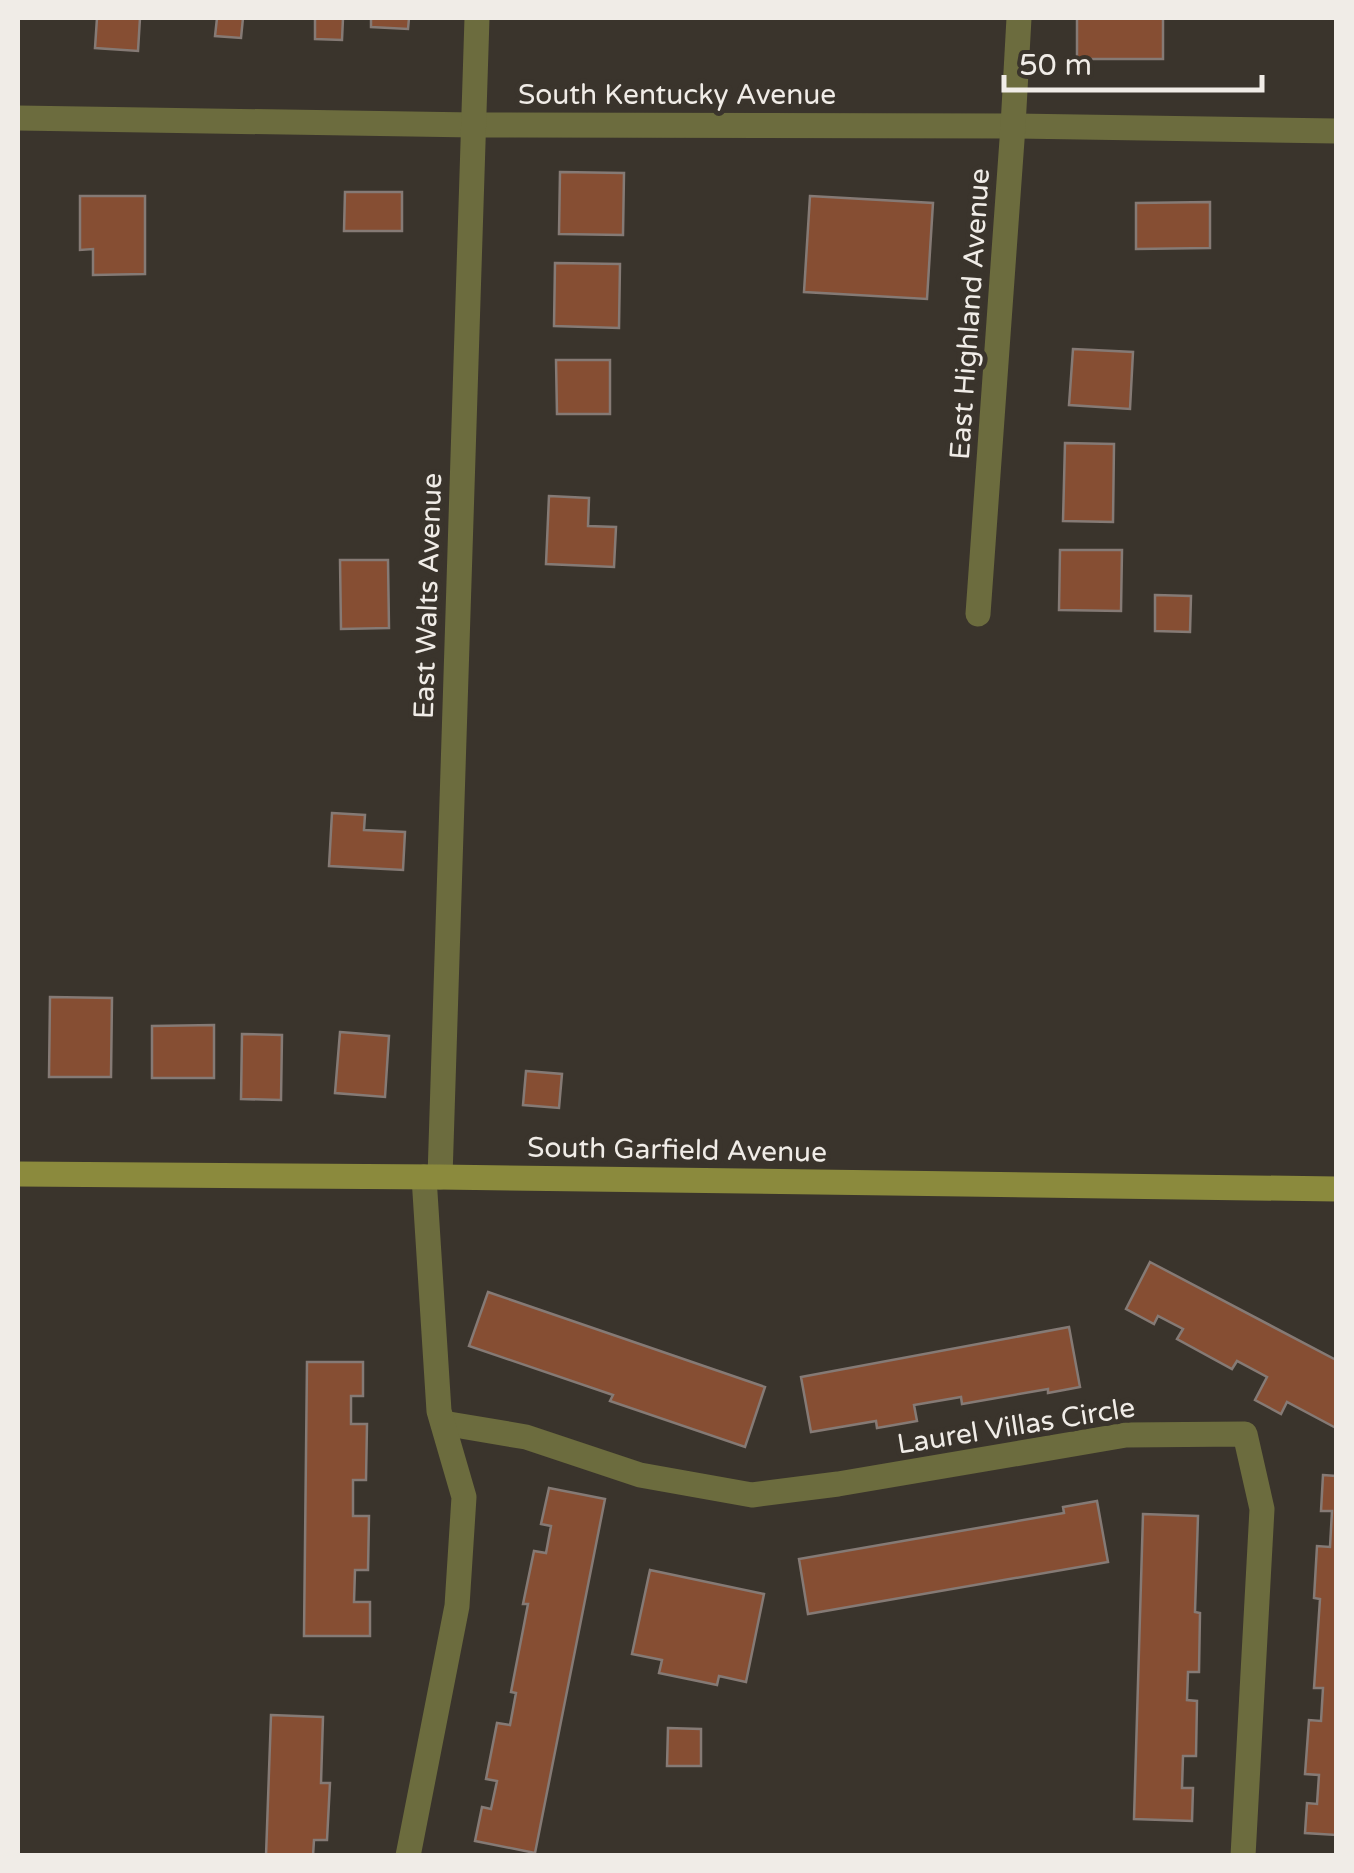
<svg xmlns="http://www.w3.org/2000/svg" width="1354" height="1873" viewBox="0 0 1354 1873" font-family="'Varela Round',sans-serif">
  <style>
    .building { fill: #864e33; stroke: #857a75; stroke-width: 2.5 }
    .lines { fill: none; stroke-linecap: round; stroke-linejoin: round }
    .street { stroke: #6c6c3e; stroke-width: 25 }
    .secondary { stroke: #8b8a3d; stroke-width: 25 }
    .labels { text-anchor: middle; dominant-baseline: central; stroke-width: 10; stroke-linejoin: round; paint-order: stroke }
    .street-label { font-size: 28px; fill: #f0ece7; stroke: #3a342c }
  </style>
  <rect width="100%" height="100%" fill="#3a342c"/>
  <g class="building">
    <polygon points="97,18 140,18 138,51 95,48"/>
    <polygon points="217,18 243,18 241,38 215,36"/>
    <polygon points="315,18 343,18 342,40 315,39"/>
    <polygon points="371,18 409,18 408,29 371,27"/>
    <rect x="1077" y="18" width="86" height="41"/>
    <polygon points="560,172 624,173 623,235 559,234"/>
    <polygon points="345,192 402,192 402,231 344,231"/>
    <polygon points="80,196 145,196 145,274 93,275 93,249 80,250"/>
    <polygon points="810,196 933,203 927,299 804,292"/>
    <polygon points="1210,202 1210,248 1136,249 1136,203"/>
    <polygon points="555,263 620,264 619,328 554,326"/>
    <polygon points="1073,349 1133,352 1130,409 1069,405"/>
    <polygon points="556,360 610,360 610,414 557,414"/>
    <polygon points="1065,443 1114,444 1113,522 1063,521"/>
    <polygon points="549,496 589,498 588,526 616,527 614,567 546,564"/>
    <polygon points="1060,550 1122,550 1121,611 1059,610"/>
    <polygon points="340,560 388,560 389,628 341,629"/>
    <polygon points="1155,595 1191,596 1190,632 1155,631"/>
    <polygon points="332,813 365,815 364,830 405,832 403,870 329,866"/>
    <polygon points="50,997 112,998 111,1077 49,1077"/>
    <polygon points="214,1025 214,1078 152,1078 152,1026"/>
    <polygon points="340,1032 389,1036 385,1097 335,1093"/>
    <polygon points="242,1034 282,1035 281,1100 241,1099"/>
    <polygon points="526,1071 562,1074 559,1108 523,1105"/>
    <polygon points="1150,1262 1336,1360 1336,1428 1287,1402 1281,1414 1255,1400 1267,1377 1237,1361 1232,1369 1177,1339 1183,1329 1158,1316 1154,1324 1126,1309"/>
    <polygon points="488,1292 765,1387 745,1447 610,1401 613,1395 469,1346"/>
    <polygon points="1069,1327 1080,1387 1048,1393 1048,1389 962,1404 961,1397 914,1405 917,1421 877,1428 876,1421 811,1432 801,1377"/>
    <polygon points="307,1362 363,1362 363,1396 351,1396 351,1424 367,1424 366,1480 353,1480 353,1516 369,1516 368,1570 355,1570 354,1602 370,1602 370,1636 304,1636"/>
    <polygon points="1323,1475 1336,1476 1336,1835 1305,1833 1307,1803 1317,1804 1319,1775 1305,1774 1309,1720 1321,1721 1323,1688 1314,1688 1320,1599 1314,1598 1317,1546 1330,1547 1332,1511 1321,1511"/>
    <polygon points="549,1488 605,1499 535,1853 475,1841 482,1807 491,1809 497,1781 486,1779 497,1723 510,1725 516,1693 511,1692 528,1604 523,1604 534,1551 546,1553 551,1526 541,1524"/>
    <polygon points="1097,1501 1108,1562 808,1614 799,1559 1064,1513 1063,1507"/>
    <polygon points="1143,1514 1198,1516 1195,1612 1200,1613 1199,1672 1188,1672 1187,1700 1197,1701 1196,1756 1183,1756 1182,1788 1193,1788 1192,1821 1134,1819"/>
    <polygon points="650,1570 764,1594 746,1682 719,1676 717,1685 659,1673 662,1660 632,1654"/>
    <polygon points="271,1715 323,1717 321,1783 330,1783 327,1840 314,1840 313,1856 266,1856"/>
    <polygon points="668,1728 701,1729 701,1766 667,1766"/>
  </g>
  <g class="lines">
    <g class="street">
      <polyline points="18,118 474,125 1013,126 1336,131"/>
      <polyline points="978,614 1013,126 1019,18"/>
      <polyline points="440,1177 477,18"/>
      <polyline points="443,1423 526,1437 640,1475 752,1495 838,1484 1126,1435 1245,1434 1262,1509 1243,1856"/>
      <polyline points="408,1856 457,1606 464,1497 439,1411 424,1177"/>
    </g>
    <polyline class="secondary" points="18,1174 440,1177 1336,1189"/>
  </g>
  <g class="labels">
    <g class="street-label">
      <text x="677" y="95">South Kentucky Avenue</text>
      <text transform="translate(970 314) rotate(-86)">East Highland Avenue</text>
      <text transform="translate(428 596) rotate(-88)">East Walts Avenue</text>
      <text transform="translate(677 1150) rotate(1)">South Garfield Avenue</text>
      <text transform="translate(1016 1426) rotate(-9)">Laurel Villas Circle</text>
    </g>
  </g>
  <rect width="1354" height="1873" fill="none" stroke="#f0ece7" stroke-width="40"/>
  <path d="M1004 75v15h258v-15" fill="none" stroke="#f0ece7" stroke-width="5"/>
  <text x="1019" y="75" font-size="30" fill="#f0ece7" stroke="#3a342c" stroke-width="8" paint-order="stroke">50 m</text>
</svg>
